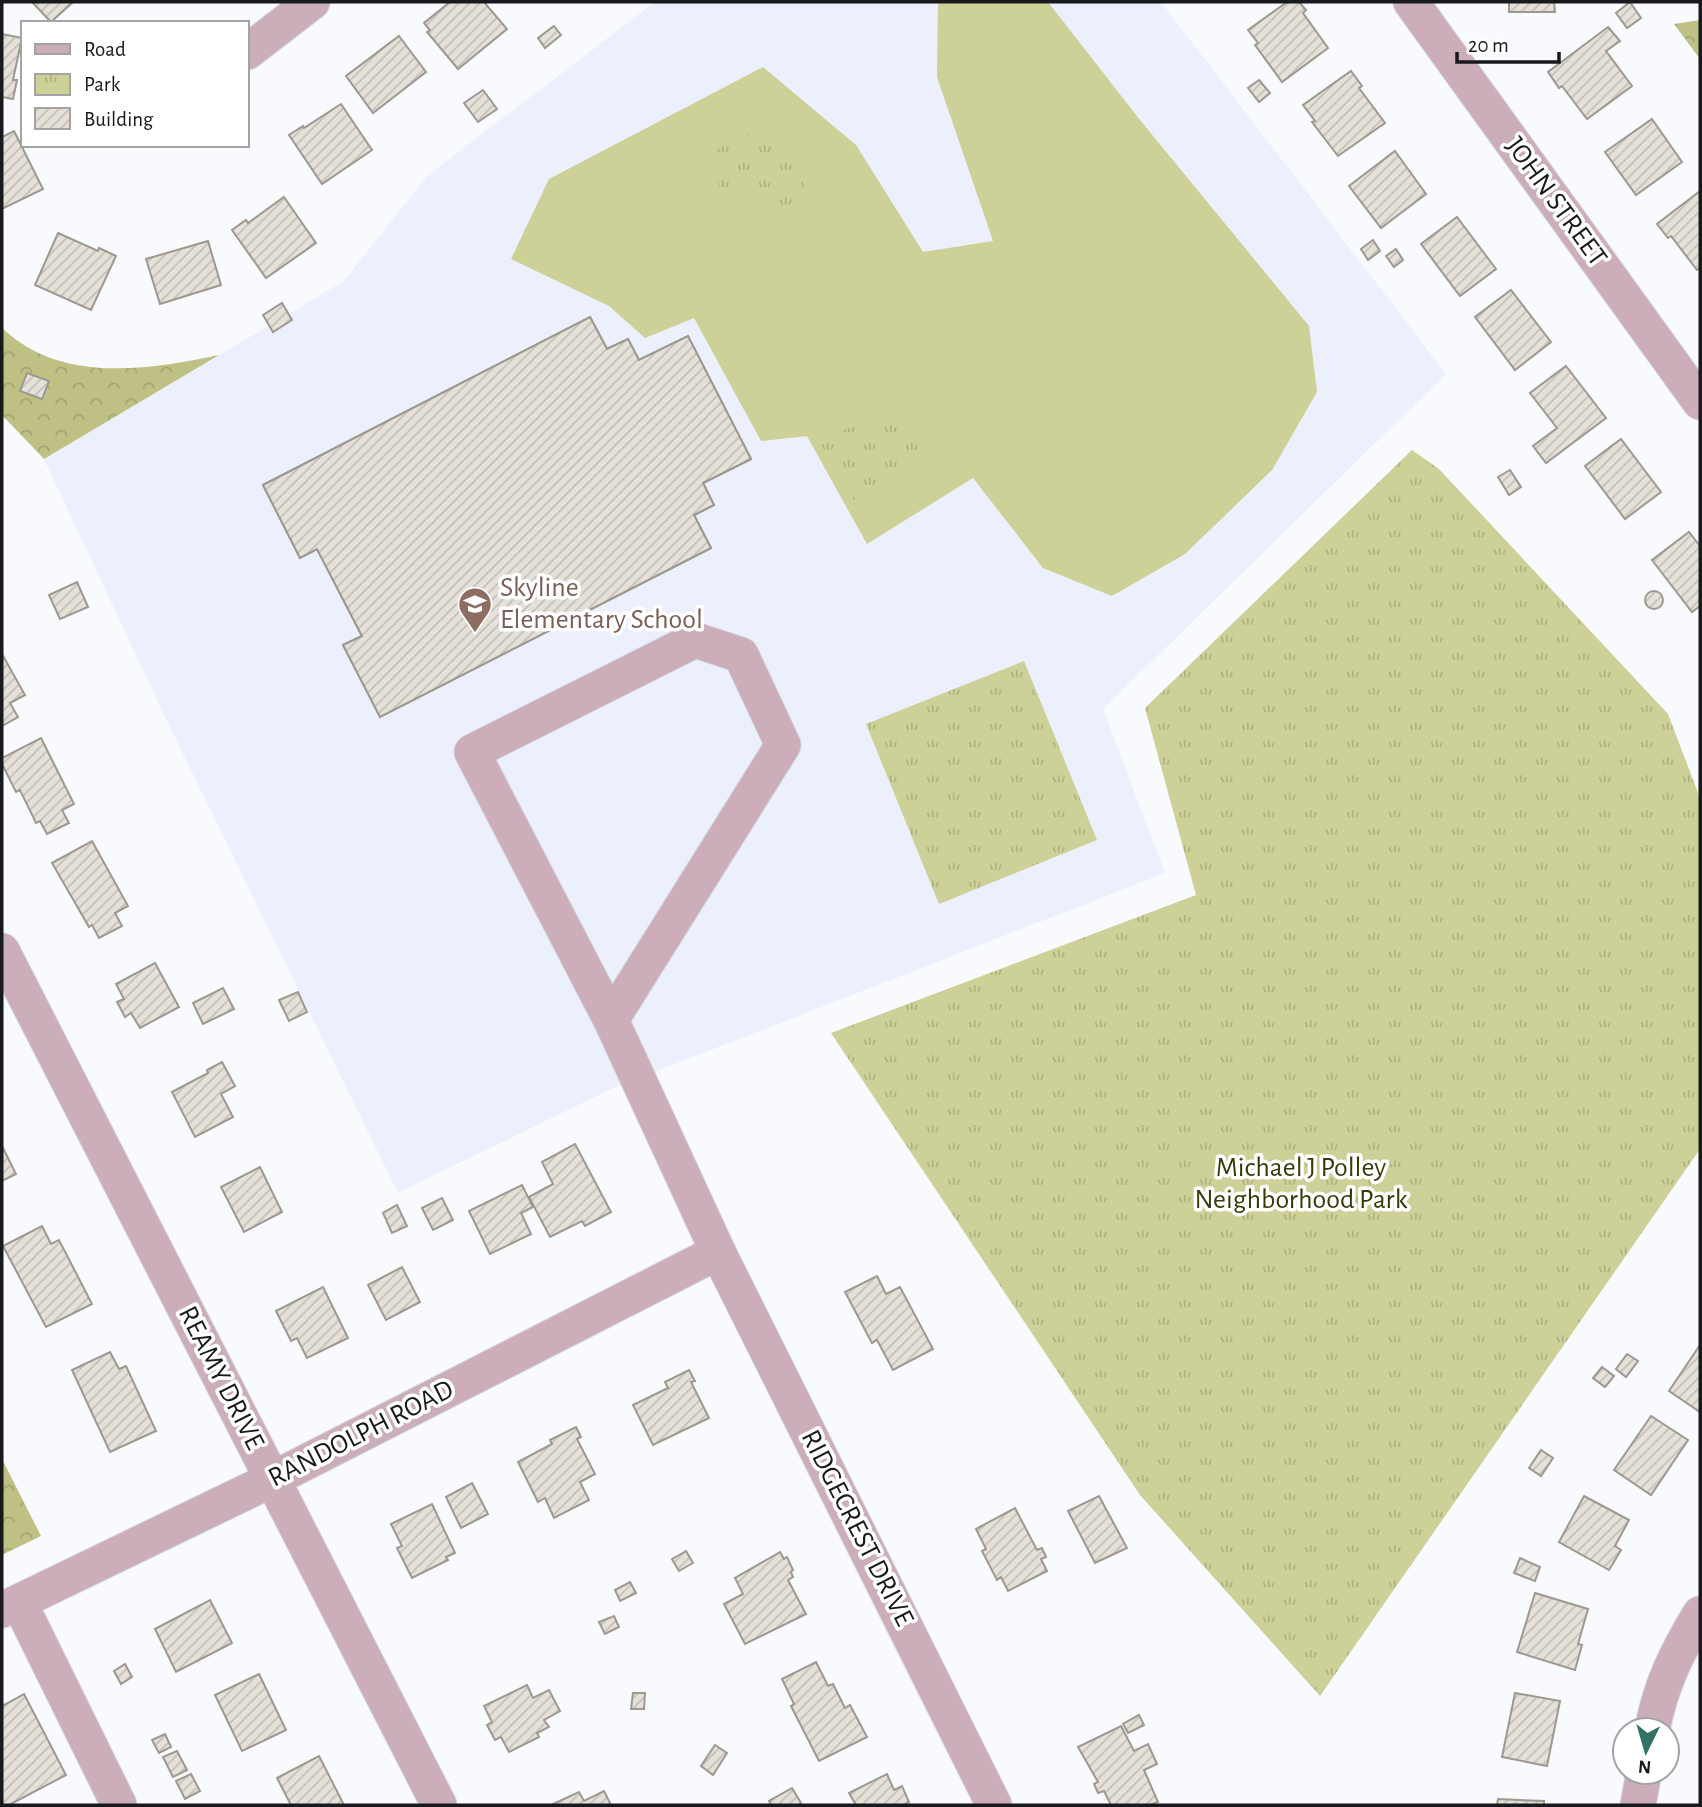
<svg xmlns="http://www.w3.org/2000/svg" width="1702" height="1807" viewBox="0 0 1702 1807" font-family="'Alegreya Sans',sans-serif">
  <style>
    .built { fill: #eceffc }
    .green { fill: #cdd097 }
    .forest { fill: url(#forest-crowns) }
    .park { fill: url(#park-tufts) }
    .building { fill: url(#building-hatch); stroke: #9d9890; stroke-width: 2; fill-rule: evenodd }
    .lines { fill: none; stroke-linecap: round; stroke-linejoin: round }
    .minor-casing { stroke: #d5d6da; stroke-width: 37 }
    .minor { stroke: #cbaeba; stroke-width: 35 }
    .labels { text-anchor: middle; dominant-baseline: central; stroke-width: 7; stroke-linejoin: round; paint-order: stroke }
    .street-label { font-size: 28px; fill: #18191c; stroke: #fff }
    .education-label { font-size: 28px; fill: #785e54; stroke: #fff; text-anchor: start }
    .park-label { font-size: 28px; fill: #393a09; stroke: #fff }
  </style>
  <defs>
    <pattern id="forest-crowns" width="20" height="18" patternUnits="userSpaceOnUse" patternTransform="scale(1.75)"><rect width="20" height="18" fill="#bec183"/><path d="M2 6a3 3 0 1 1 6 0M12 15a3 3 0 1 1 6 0" fill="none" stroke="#a3a571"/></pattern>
    <pattern id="park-tufts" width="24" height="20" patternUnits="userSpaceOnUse" patternTransform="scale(1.75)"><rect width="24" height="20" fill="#cdd097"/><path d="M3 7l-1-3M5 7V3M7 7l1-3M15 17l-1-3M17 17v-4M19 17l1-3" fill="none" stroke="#afb282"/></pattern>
    <pattern id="building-hatch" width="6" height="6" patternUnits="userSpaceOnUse" patternTransform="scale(1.75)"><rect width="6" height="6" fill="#e5e0d8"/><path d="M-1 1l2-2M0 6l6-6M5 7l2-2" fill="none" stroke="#c4c0b9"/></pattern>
  </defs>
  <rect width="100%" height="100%" fill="#f9fafe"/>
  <polygon class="built" points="655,2 1161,2 1446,374 1103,709 1165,873 611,1089 398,1193 166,719 44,459 344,281 427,176"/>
  <polygon class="green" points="938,2 1048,2 1140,120 1309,326 1317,392 1272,470 1185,554 1112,596 1043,568 973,478 867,544 807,436 761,441 694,318 645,338 609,306 511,259 549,179 763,67 856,145 923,252 993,241 937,77"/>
  <g class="forest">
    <polygon points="1700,20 1700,59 1674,24"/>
    <path d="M 2,328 C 61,384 147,370 219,355 L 44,459 L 2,415 Z"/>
    <polygon points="2,1459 41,1536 2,1555"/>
  </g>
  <g class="park">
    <polygon points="776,128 805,173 805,193 783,210 759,207 749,187 723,196 707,154 749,133"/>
    <polygon points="873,415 910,429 928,468 856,504 820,443"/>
    <polygon points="1412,450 1439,469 1668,714 1700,798 1700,1149 1320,1696 1140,1495 831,1033 1196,895 1145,708"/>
    <polygon points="1024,661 1097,840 939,904 866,724"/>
  </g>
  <g class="building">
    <polygon points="32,2 73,2 51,22"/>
    <polygon points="450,2 484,2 507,29 458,69 427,32 430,30 424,23"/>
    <polygon points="1287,2 1299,2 1306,10 1303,13 1328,48 1282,82 1255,45 1258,43 1248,30"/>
    <polygon points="1509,2 1554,2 1555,12 1509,12"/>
    <polygon points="1630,2 1641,18 1627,28 1616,13"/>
    <polygon points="554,26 561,35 545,48 538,38"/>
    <polygon points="1608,27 1620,41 1606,51 1632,86 1587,119 1562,86 1559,88 1548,72"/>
    <polygon points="2,34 22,38 13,80 17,80 13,99 2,97"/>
    <polygon points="399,36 426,72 373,113 346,76"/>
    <polygon points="1351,71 1362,86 1359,88 1385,123 1338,156 1312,122 1315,121 1303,105"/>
    <polygon points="1259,80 1270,93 1259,102 1248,88"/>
    <polygon points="483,90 497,109 478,122 464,103"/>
    <polygon points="341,104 372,150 322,184 289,135 303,126 304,128"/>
    <polygon points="1652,119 1682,162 1636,195 1605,152"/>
    <polygon points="14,131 43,189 2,209 2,137"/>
    <polygon points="1395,151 1426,194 1381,228 1349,186"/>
    <polygon points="1700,191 1700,268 1697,270 1671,236 1668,238 1657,224"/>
    <polygon points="284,197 316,243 266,278 232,230 246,220 248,223"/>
    <polygon points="1457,217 1496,269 1460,296 1421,244"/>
    <polygon points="58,233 98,251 99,248 116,256 91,310 35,285"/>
    <polygon points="1373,240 1380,251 1368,260 1361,249"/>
    <polygon points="208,241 221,285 160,304 146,259"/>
    <polygon points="1396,249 1403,260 1394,267 1386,256"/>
    <polygon points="1511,290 1551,342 1515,370 1475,317"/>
    <polygon points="282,303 292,320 273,332 263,315"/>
    <path d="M 590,317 L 607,349 L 628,339 L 639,360 L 688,336 L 751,459 L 703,483 L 714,505 L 694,515 L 711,548 L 380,717 L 343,645 L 362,636 L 317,549 L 300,558 L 263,485 ZM 620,402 L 658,475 L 627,491 L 589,418 ZM 496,465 L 535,538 L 503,555 L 464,481 Z"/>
    <polygon points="590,317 607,349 628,339 639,360 688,336 751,459 703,483 714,505 694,515 711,548 380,717 343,645 362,636 317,549 300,558 263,485"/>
    <polygon points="1566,366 1606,418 1546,463 1533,446 1557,428 1530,393"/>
    <polygon points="27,373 49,381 42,399 20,391"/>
    <polygon points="1621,439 1661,492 1625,519 1585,466"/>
    <polygon points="1510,470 1521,487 1509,495 1498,477"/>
    <polygon points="1689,532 1700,546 1700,606 1692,612 1652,560"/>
    <polygon points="77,582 88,607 60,619 49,595"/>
    <circle cx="1654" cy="600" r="9"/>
    <polygon points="2,654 25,695 10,703 18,717 2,726"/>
    <polygon points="41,738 74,804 62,810 69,823 47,834 40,821 36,823 20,790 16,792 2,764 2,758"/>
    <polygon points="92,841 128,906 115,913 122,926 99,938 92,925 89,927 52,863"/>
    <polygon points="155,963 179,1007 140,1028 131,1013 125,1017 117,1002 124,999 116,984"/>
    <polygon points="223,988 234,1009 203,1024 193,1003"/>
    <polygon points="298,992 307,1012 289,1021 279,1000"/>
    <polygon points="222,1062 235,1086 221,1094 233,1117 195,1137 172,1092 208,1073 207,1070"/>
    <polygon points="575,1144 611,1212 585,1226 582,1221 550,1237 529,1197 553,1184 542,1162"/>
    <polygon points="2,1146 16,1174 2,1181"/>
    <polygon points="260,1167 282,1212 244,1232 221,1187"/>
    <polygon points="522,1185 533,1207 521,1213 531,1234 490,1254 469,1211"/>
    <polygon points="442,1198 453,1220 433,1230 422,1208"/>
    <polygon points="397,1205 407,1226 392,1233 383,1213"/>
    <polygon points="42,1226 51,1244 59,1240 92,1304 46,1327 3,1246"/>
    <polygon points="402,1267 420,1302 386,1320 368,1285"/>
    <polygon points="877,1276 886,1294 900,1287 933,1349 893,1370 877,1340 872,1343 845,1292"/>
    <polygon points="323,1287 348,1338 307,1358 297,1338 291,1341 276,1311"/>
    <polygon points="1700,1345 1700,1412 1669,1391"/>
    <polygon points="110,1352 119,1369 126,1366 156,1431 110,1452 72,1370"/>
    <polygon points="1627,1354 1638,1361 1626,1377 1616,1369"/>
    <polygon points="1602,1367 1614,1376 1605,1387 1593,1378"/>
    <polygon points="689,1370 695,1381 691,1382 709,1418 653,1445 633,1405 668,1388 665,1382"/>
    <polygon points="1651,1416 1688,1440 1651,1495 1614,1470"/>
    <polygon points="576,1427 581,1437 577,1439 595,1474 580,1482 589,1500 554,1518 545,1498 538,1502 518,1462 552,1444 550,1440"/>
    <polygon points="1541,1450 1553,1458 1541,1476 1529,1468"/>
    <polygon points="472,1483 488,1514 461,1528 446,1497"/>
    <polygon points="1099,1496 1127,1548 1095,1563 1068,1511"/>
    <polygon points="1584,1496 1629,1520 1615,1546 1621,1550 1609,1570 1559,1542"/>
    <polygon points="432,1504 455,1553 446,1557 448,1560 412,1578 397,1548 402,1546 391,1524"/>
    <polygon points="1015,1508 1037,1550 1042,1548 1046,1557 1041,1559 1047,1571 1008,1591 1001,1577 997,1580 982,1551 986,1549 976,1529"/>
    <polygon points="686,1551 693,1563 679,1571 672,1559"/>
    <polygon points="780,1552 784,1559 787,1557 793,1570 791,1572 793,1577 788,1580 806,1614 745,1644 724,1604 743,1594 735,1578"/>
    <polygon points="1520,1558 1540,1567 1535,1581 1514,1573"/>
    <polygon points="630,1582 636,1593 620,1601 615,1590"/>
    <polygon points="1535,1593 1588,1609 1578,1644 1582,1645 1575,1670 1517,1652"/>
    <polygon points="210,1600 232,1643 176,1672 155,1629"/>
    <polygon points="614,1616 619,1627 605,1634 599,1622"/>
    <polygon points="816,1662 828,1686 833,1684 845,1708 850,1705 867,1737 819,1761 791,1706 794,1704 782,1679"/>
    <polygon points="125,1664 132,1677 121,1684 114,1671"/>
    <polygon points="259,1674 286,1730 242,1751 215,1695"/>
    <polygon points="527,1685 533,1698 549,1690 560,1711 544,1720 549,1727 537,1733 539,1737 509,1752 501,1737 495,1740 487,1725 492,1722 484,1706"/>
    <polygon points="633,1693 645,1693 644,1709 631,1709"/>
    <polygon points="1515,1693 1560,1701 1547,1766 1502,1757"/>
    <polygon points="24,1694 66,1775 9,1805 2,1805 2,1706"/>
    <polygon points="1139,1715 1144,1725 1128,1733 1123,1724"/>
    <polygon points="1121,1726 1134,1751 1148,1744 1157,1764 1144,1770 1158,1802 1150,1805 1111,1805 1104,1791 1098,1793 1094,1784 1098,1782 1078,1747"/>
    <polygon points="165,1734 171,1747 159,1753 152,1740"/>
    <polygon points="715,1745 727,1753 713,1775 701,1766"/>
    <polygon points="177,1751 187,1770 173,1777 163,1757"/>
    <polygon points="319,1756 344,1805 291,1805 277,1778"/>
    <polygon points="191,1774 200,1791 185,1799 176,1781"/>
    <polygon points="887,1774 894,1790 902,1786 909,1802 904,1805 856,1805 849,1793"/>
    <polygon points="792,1788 801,1803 798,1805 771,1805 769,1801"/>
    <polygon points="604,1791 611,1805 551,1805 579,1792 584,1801"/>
    <polygon points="1498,1799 1544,1801 1544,1805 1497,1805"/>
  </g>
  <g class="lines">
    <g class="minor-casing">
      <g id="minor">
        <polyline points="1411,2 1700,402"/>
        <polyline points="247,52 312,2"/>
        <polyline points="2,951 439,1805"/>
        <polyline points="611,1020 783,745 741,655 695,640 472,752 611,1020 718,1252 994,1805"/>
        <polyline points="19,1602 119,1805"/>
        <polyline points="2,1610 273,1479 718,1252"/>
        <path d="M 1652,1730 C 1661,1684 1676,1654 1700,1614"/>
        <polyline points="1638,1805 1644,1772"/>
      </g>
    </g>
    <use href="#minor" class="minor"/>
  </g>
  <defs>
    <g id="school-pin" transform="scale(1.75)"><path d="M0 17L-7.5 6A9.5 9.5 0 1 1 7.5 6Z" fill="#8d6e63" stroke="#fff"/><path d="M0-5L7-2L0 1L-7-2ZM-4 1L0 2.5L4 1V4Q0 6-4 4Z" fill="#fff"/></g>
  </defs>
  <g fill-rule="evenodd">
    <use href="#school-pin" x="475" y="604"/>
  </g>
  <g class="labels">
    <g class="street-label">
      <text transform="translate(1556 202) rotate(54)">JOHN STREET</text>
      <text transform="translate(221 1378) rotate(63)">REAMY DRIVE</text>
      <text transform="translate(361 1434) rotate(-27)">RANDOLPH ROAD</text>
      <text transform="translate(857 1528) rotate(63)">RIDGECREST DRIVE</text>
    </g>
    <g class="education-label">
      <text x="500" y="588">Skyline<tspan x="500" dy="32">Elementary School</tspan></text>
    </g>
    <g class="park-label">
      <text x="1301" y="1168">Michael J Polley<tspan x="1301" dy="32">Neighborhood Park</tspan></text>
    </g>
  </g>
  <rect width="1702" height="1807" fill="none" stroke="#18191c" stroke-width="7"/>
  <rect x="21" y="21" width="228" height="126" fill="#ffffff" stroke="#a3a3a4" stroke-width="2"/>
  <rect x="35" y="44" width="35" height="10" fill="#cbaeba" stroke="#a3a3a4" stroke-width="2"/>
  <text x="84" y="56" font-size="21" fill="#18191c">Road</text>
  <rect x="35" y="74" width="35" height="21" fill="url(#park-tufts)" stroke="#a3a3a4" stroke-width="2"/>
  <text x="84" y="91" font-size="21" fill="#18191c">Park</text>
  <rect x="35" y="108" width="35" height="21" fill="url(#building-hatch)" stroke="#a3a3a4" stroke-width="2"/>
  <text x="84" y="126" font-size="21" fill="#18191c">Building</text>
  <g transform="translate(1646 1751) rotate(185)"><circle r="33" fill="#ffffff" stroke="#a3a3a4" stroke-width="2"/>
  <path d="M0-5L12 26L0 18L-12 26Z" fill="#317465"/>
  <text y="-10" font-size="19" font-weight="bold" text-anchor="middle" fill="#18191c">N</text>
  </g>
  <path d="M1457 52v10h102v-10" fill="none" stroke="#18191c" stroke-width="3.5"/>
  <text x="1468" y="52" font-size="21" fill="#18191c" stroke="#ffffff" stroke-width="5" paint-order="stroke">20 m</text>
</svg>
